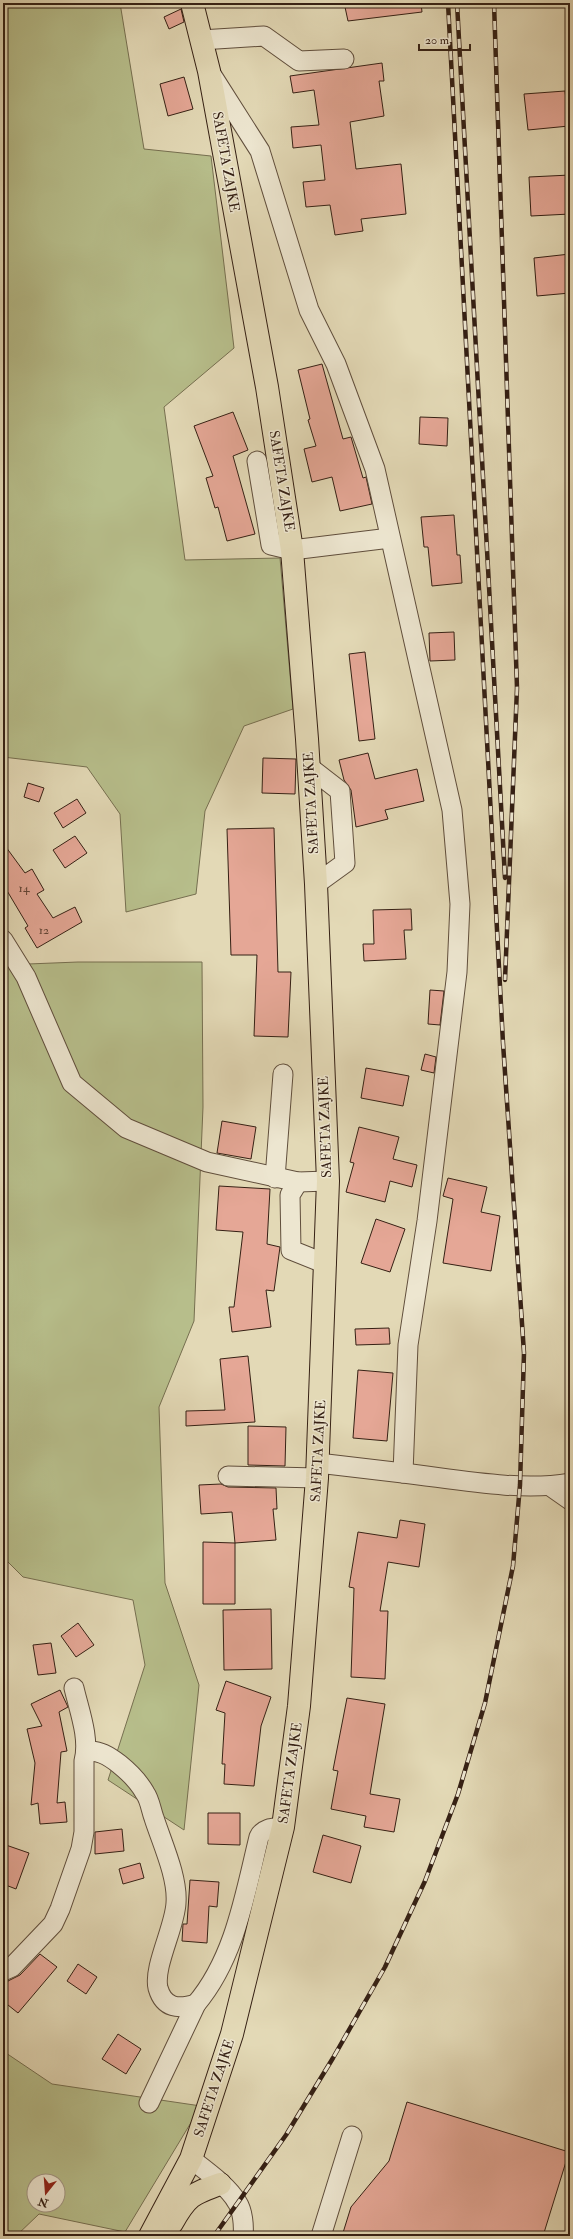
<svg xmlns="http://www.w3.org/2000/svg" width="573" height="2239" viewBox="0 0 573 2239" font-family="'IM FELL Double Pica',serif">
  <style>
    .green { fill: #b7be8b; stroke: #766f50; fill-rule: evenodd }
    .building { fill: #e5a796; stroke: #352014 }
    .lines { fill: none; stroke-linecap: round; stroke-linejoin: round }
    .minor-casing { stroke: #604e3c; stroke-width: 21 }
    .major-casing { stroke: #352014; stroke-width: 24 }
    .minor { stroke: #ede6d0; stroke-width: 19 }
    .major { stroke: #e3d9b6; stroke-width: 22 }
    .rail-casing { stroke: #352014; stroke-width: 4.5 }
    .rail { stroke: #ede6d0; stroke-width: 3; stroke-dasharray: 9; stroke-linecap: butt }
    .labels { text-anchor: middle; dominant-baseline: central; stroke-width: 3; stroke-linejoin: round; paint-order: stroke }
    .number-label { font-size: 12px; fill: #614234 }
    .street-label { font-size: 14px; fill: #352014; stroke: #ede6d0 }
  </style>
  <rect width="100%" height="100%" fill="#e3d9b6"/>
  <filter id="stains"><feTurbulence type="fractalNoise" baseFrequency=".005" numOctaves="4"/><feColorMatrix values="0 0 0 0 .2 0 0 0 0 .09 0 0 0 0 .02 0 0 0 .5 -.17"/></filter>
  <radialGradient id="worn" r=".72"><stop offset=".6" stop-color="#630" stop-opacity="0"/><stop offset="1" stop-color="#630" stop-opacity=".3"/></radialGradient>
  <g class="green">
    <polygon points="3,3 120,3 144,149 211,156 234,348 164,407 185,560 280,558 293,709 244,726 205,811 196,894 126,912 120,814 87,767 3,757"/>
    <polygon points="78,962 202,962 203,1107 194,1321 159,1407 165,1583 199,1685 184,1830 108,1780 145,1665 133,1600 23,1577 3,1557 3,965"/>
    <path d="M 3,2051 L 52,2084 L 201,2106 L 125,2232 L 39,2214 L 16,2236 L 3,2236 ZM 34,2181 L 58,2181 L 58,2205 L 34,2205 Z"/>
  </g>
  <g class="building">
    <polygon points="357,3 421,3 422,12 348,21 345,7"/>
    <polygon points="181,9 184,22 169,29 164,17"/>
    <polygon points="382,63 384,81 379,81 384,116 350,122 356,169 401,164 406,214 361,219 363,231 335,235 330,205 306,207 303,182 325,180 321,145 293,148 291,127 319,125 314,90 293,93 290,76"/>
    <polygon points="184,77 193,109 168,116 160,84"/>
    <polygon points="565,91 569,126 528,130 524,94"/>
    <polygon points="570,175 570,214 531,216 529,177"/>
    <polygon points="570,254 570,293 537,296 534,258"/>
    <polygon points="322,364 343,439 351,437 363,478 366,477 372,504 340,511 332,477 312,482 304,449 316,446 308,420 310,419 298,370"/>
    <polygon points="233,412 248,450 233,456 255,534 227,541 218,507 215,508 206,478 213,476 194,426"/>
    <polygon points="420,417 448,418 447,446 419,444"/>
    <polygon points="454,515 457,555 460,555 462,583 432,586 428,547 424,547 421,517"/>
    <polygon points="454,632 455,660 430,661 429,633"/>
    <polygon points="365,652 375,739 359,741 349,654"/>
    <polygon points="368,753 375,779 417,769 424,801 385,810 388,819 356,827 351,790 344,780 339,760"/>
    <polygon points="263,758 296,759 295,794 262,793"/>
    <polygon points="28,783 44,788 39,802 24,797"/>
    <polygon points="77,799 86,813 63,828 54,813"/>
    <polygon points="274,828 278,972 291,972 288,1037 254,1036 257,955 231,955 227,829"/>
    <polygon points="75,836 87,853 65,868 53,850"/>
    <polygon points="3,843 25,873 32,869 44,890 37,894 53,918 75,907 82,922 37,948 25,928 28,926 3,884"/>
    <polygon points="411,909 412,930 404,930 406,959 364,961 363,944 374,944 373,910"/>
    <polygon points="430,990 444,991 440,1025 428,1024"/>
    <polygon points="425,1054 436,1057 434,1073 421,1070"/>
    <polygon points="366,1068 409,1076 403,1106 361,1098"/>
    <polygon points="222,1121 256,1127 251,1159 217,1153"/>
    <polygon points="359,1127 399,1137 393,1159 417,1165 412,1187 390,1181 385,1202 346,1192 354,1163 350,1162"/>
    <polygon points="448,1178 487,1187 481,1212 500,1216 491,1271 443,1263 453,1199 443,1196"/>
    <polygon points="219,1186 270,1189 267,1244 280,1247 274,1291 266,1290 271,1327 232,1332 229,1307 234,1307 243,1232 216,1230"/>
    <polygon points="376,1219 405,1229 390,1272 361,1263"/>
    <polygon points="389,1328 390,1344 356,1345 355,1329"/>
    <polygon points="248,1356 255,1422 186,1426 186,1411 225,1410 220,1359"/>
    <polygon points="358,1370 393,1373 387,1441 353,1438"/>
    <polygon points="248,1426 286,1427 285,1466 248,1465"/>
    <polygon points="221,1484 228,1487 276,1488 277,1509 273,1509 276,1540 235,1543 232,1512 201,1514 199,1485"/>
    <polygon points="400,1520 425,1524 419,1567 388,1562 380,1611 388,1611 385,1679 351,1677 354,1588 349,1587 358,1532 397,1538"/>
    <polygon points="203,1542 235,1543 235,1604 203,1604"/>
    <polygon points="271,1609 272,1669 224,1670 223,1610"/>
    <polygon points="78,1623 94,1645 76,1657 61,1636"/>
    <polygon points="51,1643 56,1673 38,1675 33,1645"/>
    <polygon points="226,1681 271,1697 261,1726 254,1786 224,1784 225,1764 222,1764 225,1713 216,1710"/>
    <polygon points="60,1690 68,1707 59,1712 67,1751 61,1752 57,1803 65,1802 67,1822 40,1824 38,1803 31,1805 35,1763 27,1729 42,1726 31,1704"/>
    <polygon points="347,1698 385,1704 370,1794 400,1799 394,1832 364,1827 366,1816 331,1809 338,1771 333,1770"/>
    <polygon points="208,1813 240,1813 240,1845 208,1844"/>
    <polygon points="122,1829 124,1851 95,1854 95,1832"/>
    <polygon points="323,1835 361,1846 351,1883 313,1872"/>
    <polygon points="3,1844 29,1853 16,1889 3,1884"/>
    <polygon points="140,1863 144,1878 123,1884 119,1869"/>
    <polygon points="190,1880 219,1882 217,1907 209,1906 207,1943 182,1941 183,1924 187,1924"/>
    <polygon points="40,1954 57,1967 18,2013 3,2001 3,1988 8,1981 20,1975"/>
    <polygon points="78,1964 97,1977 86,1994 67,1981"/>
    <polygon points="118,2034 141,2049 126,2074 102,2059"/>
    <polygon points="407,2102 569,2152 543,2236 342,2236 351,2207 389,2161"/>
  </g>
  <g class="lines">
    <g class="minor-casing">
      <g id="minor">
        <polyline points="201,40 264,36 299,61 344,59"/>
        <polyline points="211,74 260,151 309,310 336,364 375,469 452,810 460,904 457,972 427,1221 408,1345 403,1473 318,1463"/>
        <polyline points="257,461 271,545 292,550 390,538"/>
        <polyline points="309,767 340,791 345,863 316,884"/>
        <polyline points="3,940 26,977 72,1083 126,1128 207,1162 298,1182 328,1181"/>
        <polyline points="275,1178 283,1074"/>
        <polyline points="298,1182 290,1195 291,1250 326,1264"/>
        <path d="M 403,1473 C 455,1479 519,1492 570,1483"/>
        <polyline points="228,1476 317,1478"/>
        <polyline points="550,1486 570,1500"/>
        <path d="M 87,1752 C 105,1746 136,1777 145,1793 C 150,1800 151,1810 154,1818 C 162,1843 178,1877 176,1903 C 175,1927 153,1967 158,1988 C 164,2009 179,2009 196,2004"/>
        <path d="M 3,1971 L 12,1967 L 53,1924 L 60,1909 L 81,1849 L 84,1832 L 84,1761 C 90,1738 79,1710 74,1688"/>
        <path d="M 149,2103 L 196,2004 C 235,1958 245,1894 259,1837 C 263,1828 274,1828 283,1827"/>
        <path d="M 191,2159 C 205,2170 228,2186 237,2202 C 243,2211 244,2226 243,2236"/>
        <polyline points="321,2236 352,2136"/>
      </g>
    </g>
    <g class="major-casing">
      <g id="major">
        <path d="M 172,2223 C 187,2196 192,2194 220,2184"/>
        <polyline points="150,2236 191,2159 232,2034 283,1827 299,1706 317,1478 328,1181 316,884 307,739 292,550 267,387 209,71 192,3"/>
      </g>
    </g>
    <use href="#minor" class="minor"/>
    <use href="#major" class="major"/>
    <g class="rail-casing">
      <g id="rail">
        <polyline points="457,3 505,878"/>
        <polyline points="494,3 517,688 505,980"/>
        <polyline points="214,2236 286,2135 333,2058 385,1967 425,1881 458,1794 485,1703 513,1566 520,1485 524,1353 503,1043 448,3"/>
      </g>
    </g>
    <use href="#rail" class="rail"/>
  </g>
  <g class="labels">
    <g class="number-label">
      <text x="24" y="888">14</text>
      <text x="44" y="930">12</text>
    </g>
    <g class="street-label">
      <text transform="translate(226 162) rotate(80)">SAFETA ZAJKE</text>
      <text transform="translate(282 481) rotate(81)">SAFETA ZAJKE</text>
      <text transform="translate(311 803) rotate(-93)">SAFETA ZAJKE</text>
      <text transform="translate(325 1127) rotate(-92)">SAFETA ZAJKE</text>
      <text transform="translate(318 1451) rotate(-87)">SAFETA ZAJKE</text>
      <text transform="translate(290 1773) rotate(-82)">SAFETA ZAJKE</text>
      <text transform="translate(214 2088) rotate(-72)">SAFETA ZAJKE</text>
    </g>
  </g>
  <rect width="573" height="2239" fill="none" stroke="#e3d9b6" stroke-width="16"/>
  <rect x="4" y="4" width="565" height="2231" fill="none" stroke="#352014" stroke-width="2"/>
  <rect x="8" y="8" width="557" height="2223" fill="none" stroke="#352014"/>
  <g transform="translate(46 2193) rotate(197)"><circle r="19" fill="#ede6d0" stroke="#a39785"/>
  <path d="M0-3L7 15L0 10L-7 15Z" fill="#8f2418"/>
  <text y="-6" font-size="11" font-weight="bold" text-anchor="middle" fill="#352014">N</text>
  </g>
  <path d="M419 44v6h51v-6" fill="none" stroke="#352014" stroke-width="2"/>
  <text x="425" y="44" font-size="12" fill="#352014" stroke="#ede6d0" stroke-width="3" paint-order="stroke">20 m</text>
  <rect width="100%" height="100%" filter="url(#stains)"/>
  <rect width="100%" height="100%" fill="url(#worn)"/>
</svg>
